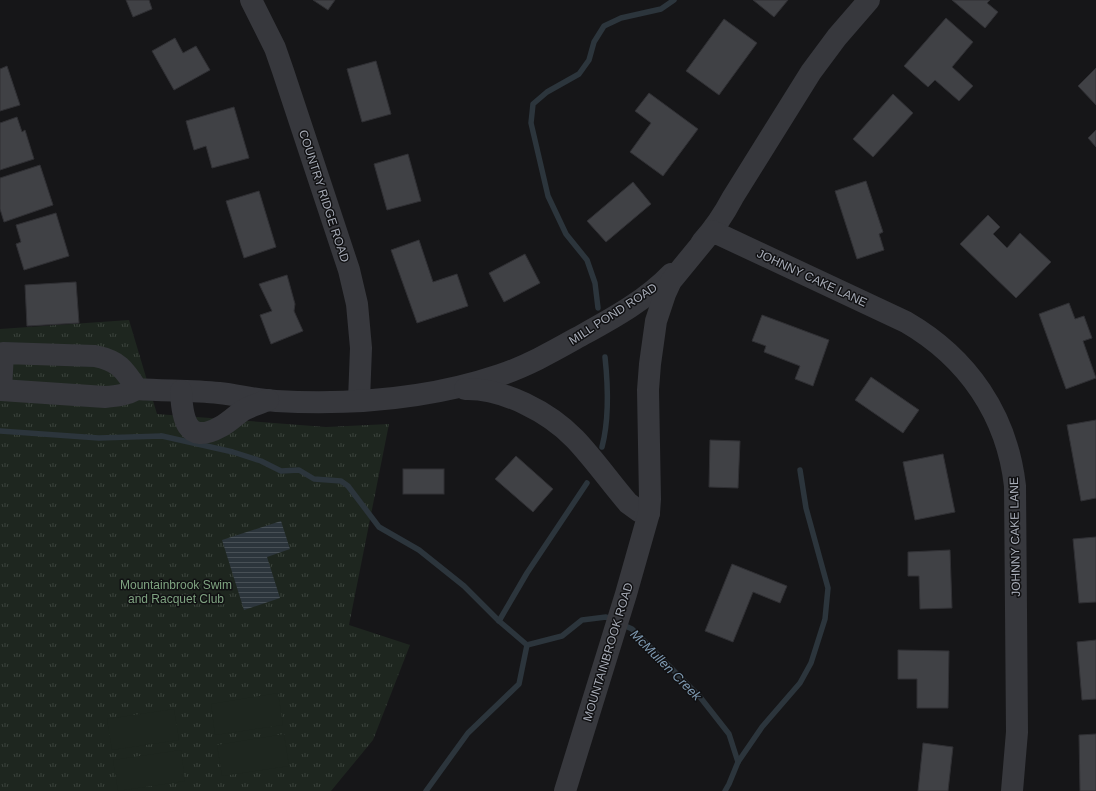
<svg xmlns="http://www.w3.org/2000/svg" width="1096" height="791" viewBox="0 0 1096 791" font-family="Arial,sans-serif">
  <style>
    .park { fill: url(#park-tufts) }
    .pitch { fill: #1e261f }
    .water { fill: url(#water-rules) }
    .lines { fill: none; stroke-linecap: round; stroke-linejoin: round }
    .stream { stroke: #2c353c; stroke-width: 5.5 }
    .building { fill: #404145; stroke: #303034 }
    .minor { stroke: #37383d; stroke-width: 22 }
    .labels { text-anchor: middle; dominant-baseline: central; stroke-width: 3; stroke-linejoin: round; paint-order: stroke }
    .street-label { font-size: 12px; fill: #a8adb8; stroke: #111113 }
    .park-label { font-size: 12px; fill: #7fa381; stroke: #111113 }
    .water-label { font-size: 13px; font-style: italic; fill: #7f9bb3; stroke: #111113 }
  </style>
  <defs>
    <pattern id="park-tufts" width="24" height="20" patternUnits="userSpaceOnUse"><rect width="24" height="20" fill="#1e261f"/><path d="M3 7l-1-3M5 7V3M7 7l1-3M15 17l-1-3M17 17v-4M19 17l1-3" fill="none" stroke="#3c433d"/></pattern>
    <pattern id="water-rules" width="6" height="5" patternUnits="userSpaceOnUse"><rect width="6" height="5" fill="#2c353c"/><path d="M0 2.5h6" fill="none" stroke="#485056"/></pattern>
  </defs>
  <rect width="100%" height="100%" fill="#161618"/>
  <polygon class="park" points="129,320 157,414 326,427 389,424 349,625 410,645 373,740 331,791 0,791 0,329"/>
  <g class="pitch">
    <polygon points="278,693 283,725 215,735 211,704"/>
    <polygon points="174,709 179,740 112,750 107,719"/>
    <polygon points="284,734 289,766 222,776 217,745"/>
    <polygon points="181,750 185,781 118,791 113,760"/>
  </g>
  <polygon class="water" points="281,521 290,549 267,557 280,598 244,610 222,540"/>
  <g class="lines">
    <g class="stream">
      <polyline points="598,308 595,283 587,260 566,234 548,196 531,123 533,104 547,92 579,74 589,60 594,42 604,26 621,18 661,9 674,0"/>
      <polyline points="0,431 99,438 162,436 233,452 261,461 281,471 299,470 314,479 341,481 348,486 379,527 419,550 464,586 499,621 527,645"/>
      <path d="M 602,447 C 609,420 608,385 605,357"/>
      <polyline points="499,621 527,573 587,483"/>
      <polyline points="621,624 632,629 700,697 729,734 738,762"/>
      <polyline points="527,645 562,636 582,620 606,617 613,620"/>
      <polyline points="426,791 468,733 519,684 527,645"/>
      <polyline points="725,791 729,784 738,762 762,727 800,683 811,663 825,619 828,588 806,508 800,470"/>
    </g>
  </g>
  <g class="building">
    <polygon points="126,0 149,0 152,9 133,17"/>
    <polygon points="313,0 335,0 328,10"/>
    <polygon points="753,0 788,0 774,17"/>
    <polygon points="952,0 990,0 987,3 998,12 985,28"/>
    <polygon points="946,18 973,42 952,67 973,86 959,101 935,80 928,87 904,66"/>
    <polygon points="724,19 757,43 719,95 686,71"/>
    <polygon points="175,38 183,53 196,46 210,70 174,90 152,51"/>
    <polygon points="376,61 391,114 362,122 347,69"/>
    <polygon points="7,66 20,105 0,111 0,69"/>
    <polygon points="1096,68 1096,105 1078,86"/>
    <polygon points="649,93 698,129 663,176 630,152 651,123 635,111"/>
    <polygon points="893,94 913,113 873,157 853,139"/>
    <polygon points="234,107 249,158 212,168 206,146 194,150 186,121"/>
    <polygon points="17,117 22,132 25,130 34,159 0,170 0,123"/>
    <polygon points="1096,130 1096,147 1088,138"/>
    <polygon points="408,154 421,201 387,210 374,164"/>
    <polygon points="40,165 53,205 4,222 0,209 0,178"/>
    <polygon points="866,181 883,232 879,234 884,250 857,259 835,191"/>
    <polygon points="633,182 651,204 606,242 587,221"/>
    <polygon points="259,191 276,247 244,258 226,201"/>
    <polygon points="56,213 69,256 24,270 16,244 21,242 16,225"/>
    <polygon points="988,215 1000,227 993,234 1007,248 1020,233 1051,262 1016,298 960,244"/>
    <polygon points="419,240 433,282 457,274 468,306 417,323 391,250"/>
    <polygon points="525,254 540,283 504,302 489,273"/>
    <polygon points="287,275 295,304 294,311 303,331 271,344 260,315 272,311 259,284"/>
    <polygon points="76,282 79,323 27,326 25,285"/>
    <polygon points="1069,303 1075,319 1084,316 1092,338 1083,341 1096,378 1066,389 1039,314"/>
    <polygon points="762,315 829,340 813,386 795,379 800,366 764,352 766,346 752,341"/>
    <polygon points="871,377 919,410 903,433 855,400"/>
    <polygon points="1096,420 1096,498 1081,501 1067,425"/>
    <polygon points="710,440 740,441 738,488 709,487"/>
    <polygon points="943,454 955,512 915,520 903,462"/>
    <polygon points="516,456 553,489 533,512 495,479"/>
    <rect x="403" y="469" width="41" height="25"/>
    <polygon points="1096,537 1096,602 1079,603 1073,539"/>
    <polygon points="950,550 952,608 920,609 919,576 908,576 908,552"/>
    <polygon points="732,564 787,586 780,603 753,592 733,642 705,631"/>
    <polygon points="1096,640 1096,699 1082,700 1077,642"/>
    <polygon points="898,650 949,651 948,708 917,708 917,679 898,679"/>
    <polygon points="1096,734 1096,791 1080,791 1079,735"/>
    <polygon points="923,743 953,747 948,791 918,791"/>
  </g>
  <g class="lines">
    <g class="minor">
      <polyline points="251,0 275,48 283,71 349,270 357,304 361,348 359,400"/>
      <path d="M 702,242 C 715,228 724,214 733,197 L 811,72 L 837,37 L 869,0"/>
      <path d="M 137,389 C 126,395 117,396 105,397 L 1,390 L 3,353 L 95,356 C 119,361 124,369 137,389 C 164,391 192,390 219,393 C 238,395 256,400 276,401 C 350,405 429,399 500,375 C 530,365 557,349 584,334 C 615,317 647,299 671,274"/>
      <path d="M 465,389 C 503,388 549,412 575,439 C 594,459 610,482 628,503 L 639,511 L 649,513"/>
      <path d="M 181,391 C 182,417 186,446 220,427 C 228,423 235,416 242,411 C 250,406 259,404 268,400"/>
      <path d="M 565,791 L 626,594 L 649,513 L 650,499 L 648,390 L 650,364 L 656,321 L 665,294 L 671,281 L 712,231 L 906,322 C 968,358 1007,415 1015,486 L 1017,732 L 1012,791"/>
    </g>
  </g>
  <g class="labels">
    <g class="street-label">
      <text transform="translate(324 196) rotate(72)">COUNTRY RIDGE ROAD</text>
      <text transform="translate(812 278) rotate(25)">JOHNNY CAKE LANE</text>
      <text transform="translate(613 314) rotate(-33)">MILL POND ROAD</text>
      <text transform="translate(1015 537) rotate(-91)">JOHNNY CAKE LANE</text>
      <text transform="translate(608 652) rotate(-73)">MOUNTAINBROOK ROAD</text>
    </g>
    <g class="park-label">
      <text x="176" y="585">Mountainbrook Swim<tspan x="176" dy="14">and Racquet Club</tspan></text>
    </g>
    <g class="water-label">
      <text transform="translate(666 665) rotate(45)">McMullen Creek</text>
    </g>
  </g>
</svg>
